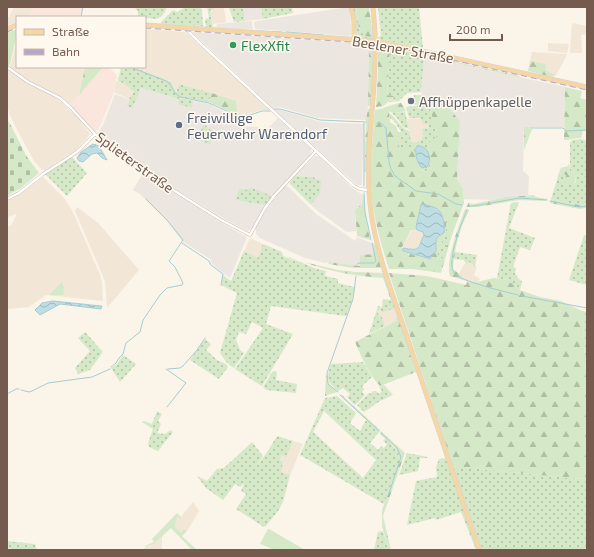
<svg xmlns="http://www.w3.org/2000/svg" width="594" height="557" viewBox="0 0 594 557" font-family="'Exo 2',sans-serif">
  <style>
    .residential { fill: #f2e6d7 }
    .commercial { fill: #fae6dd }
    .industrial { fill: #ece6e1; fill-rule: evenodd }
    .grass { fill: url(#grass-dots); fill-rule: evenodd }
    .forest { fill: url(#forest-firs); fill-rule: evenodd }
    .cemetery { fill: url(#cemetery-stones) }
    .green { fill: #d5e8c8 }
    .water { fill: url(#water-waves); stroke: #a5cdd5 }
    .lines { fill: none; stroke-linecap: round; stroke-linejoin: round }
    .stream { stroke: #a5cdd5; stroke-width: 1 }
    .tertiary-casing { stroke: #ccbcaf; stroke-width: 3.5 }
    .primary-casing { stroke: #d8d1cd; stroke-width: 5 }
    .tertiary { stroke: #fff; stroke-width: 2.5 }
    .primary { stroke: #f5d7a6; stroke-width: 4 }
    .rail { stroke: #b7a7c5; stroke-width: 1; stroke-dasharray: 6 4; stroke-linecap: butt }
    .primary-bridge-casing { stroke: #d8d1cd; stroke-width: 5; stroke-linecap: butt }
    .primary-bridge { stroke: #f5d7a6; stroke-width: 4 }
    .leisure-dot { fill: #2e9e5b; stroke: #fef8ef; stroke-width: 1.5 }
    .worship-dot { fill: #6b7280; stroke: #fef8ef; stroke-width: 1.5 }
    .service-dot { fill: #5c6f8a; stroke: #fef8ef; stroke-width: 1.5 }
    .labels { text-anchor: middle; dominant-baseline: central; stroke-width: 3; stroke-linejoin: round; paint-order: stroke }
    .leisure-label { font-size: 14px; fill: #27864d; stroke: #fef8ef; text-anchor: start }
    .street-label { font-size: 14px; fill: #745b4e; stroke: #fef8ef }
    .worship-label { font-size: 14px; fill: #5b616d; stroke: #fef8ef; text-anchor: start }
    .service-label { font-size: 14px; fill: #4e5e75; stroke: #fef8ef; text-anchor: start }
  </style>
  <defs>
    <pattern id="grass-dots" width="8" height="8" patternUnits="userSpaceOnUse"><rect width="8" height="8" fill="#d5e8c8"/><path d="M2 2h.1M6 6h.1" fill="none" stroke="#b1bfa5" stroke-width="1.8" stroke-linecap="round"/></pattern>
    <pattern id="forest-firs" width="22" height="20" patternUnits="userSpaceOnUse"><rect width="22" height="20" fill="#d5e8c8"/><path d="M5 1l3.5 6h-7zM16 11l3.5 6h-7z" fill="#b1bfa5"/></pattern>
    <pattern id="cemetery-stones" width="16" height="16" patternUnits="userSpaceOnUse"><rect width="16" height="16" fill="#d5e8c8"/><path d="M2 7V4a2 2 0 0 1 4 0v3zM10 15v-3a2 2 0 0 1 4 0v3z" fill="#b1bfa5"/></pattern>
    <pattern id="water-waves" width="16" height="10" patternUnits="userSpaceOnUse"><rect width="16" height="10" fill="#bedee4"/><path d="M0 5q4-4 8 0t8 0" fill="none" stroke="#9fb7bb"/></pattern>
  </defs>
  <rect width="100%" height="100%" fill="#fbf4e8"/>
  <g class="residential">
    <polygon points="14,7 33,7 30,17 17,17 17,23 8,25 7,20"/>
    <polygon points="219,7 224,7 226,22 213,24 210,10"/>
    <polygon points="572,23 587,26 587,34 581,35 582,53 570,53"/>
    <polygon points="145,29 185,32 270,110 262,110 245,115 238,115 236,101 212,93 179,84 176,93 171,83 133,67 145,67"/>
    <polygon points="17,39 17,67 85,67 79,95 70,105 56,94 29,81 10,67"/>
    <polygon points="548,43 569,44 567,53 548,51"/>
    <polygon points="532,52 566,54 567,55 556,75 545,70 545,64 530,61"/>
    <polygon points="7,69 32,86 50,94 61,102 79,119 90,134 76,150 45,170 42,170 34,161 13,122 7,107"/>
    <polygon points="116,81 125,84 134,92 129,99 114,92"/>
    <polygon points="414,118 415,119 421,118 428,123 429,128 422,130 423,138 421,140 414,143 411,141 407,119"/>
    <polygon points="43,177 64,198 73,212 100,275 102,282 103,301 46,295 29,307 7,309 7,225 10,227 17,214 8,217 7,220 7,201 19,195"/>
    <polygon points="77,207 98,223 139,270 107,308 105,281 75,211"/>
    <polygon points="412,230 423,232 424,234 417,248 412,251 402,247"/>
    <polygon points="250,238 263,244 258,258 244,251"/>
    <polygon points="470,262 477,267 474,275 480,279 477,282 467,282 463,280 461,276 459,274 464,264"/>
    <polygon points="396,308 397,321 385,326 381,315 379,316 377,311 382,310 383,312"/>
    <polygon points="293,441 303,444 290,475 281,472 283,462 280,460 282,455 286,456"/>
    <polygon points="193,502 199,511 187,531 184,529 181,532 175,527 176,521 179,517 180,518"/>
    <polygon points="162,537 162,550 144,550 144,548 154,544"/>
  </g>
  <g class="commercial">
    <polygon points="33,7 47,7 50,8 50,7 83,7 80,17 30,17"/>
    <polygon points="103,67 108,67 117,75 114,92 101,124 97,131 94,131 70,105"/>
  </g>
  <g class="industrial">
    <polygon points="243,7 261,7 263,19 245,21"/>
    <polygon points="349,7 351,26 351,34 349,36 255,29 254,22 257,21"/>
    <polygon points="252,21 253,30 216,28 217,24"/>
    <polygon points="192,32 369,44 368,106 366,120 317,118 280,107 273,108"/>
    <polygon points="423,56 565,87 564,127 524,127 523,171 529,176 528,195 490,200 464,199 463,189 457,179 460,122 421,99"/>
    <path d="M 140,88 L 179,99 L 208,104 L 238,118 L 237,126 L 258,127 L 258,129 L 267,129 L 278,118 L 310,147 L 311,151 L 310,155 L 273,195 L 252,229 L 247,231 L 221,217 L 145,170 L 126,157 L 97,134 L 103,125 L 115,94 L 130,100 ZM 245,190 L 265,205 L 235,200 Z"/>
    <polygon points="277,109 321,122 364,124 362,185 357,185 275,110"/>
    <polygon points="315,156 319,156 352,188 363,195 362,204 355,210 356,231 347,232 318,211 311,205 320,194 314,177 295,176"/>
    <polygon points="143,173 220,222 247,237 230,278 213,265 210,259 182,241 167,221 140,194 133,190"/>
    <polygon points="285,186 289,187 316,214 345,234 355,241 357,237 372,243 374,254 360,266 329,262 325,263 305,258 260,238 256,234 256,227 268,207"/>
  </g>
  <g class="grass">
    <path d="M 134,7 L 167,7 C 160,25 153,17 138,17 L 138,11 Z"/>
    <polygon points="186,7 200,7 202,11 203,26 161,24 161,22 173,10 177,12"/>
    <polygon points="207,7 219,7 210,10 213,27 206,27 205,19 209,18"/>
    <polygon points="243,7 245,21 234,22 229,8"/>
    <polygon points="261,7 292,7 293,13 263,19"/>
    <polygon points="353,7 356,7 359,29 365,36 373,37 373,39 359,37 357,35"/>
    <polygon points="378,7 419,7 423,48 378,39 378,37 381,36"/>
    <polygon points="378,45 424,55 421,92 407,93 399,101 389,102 394,97 387,95 390,49 378,46"/>
    <polygon points="429,56 520,76 519,77 429,57"/>
    <polygon points="121,67 133,67 166,80 171,83 176,93 179,84 212,93 209,102 180,97 180,98 209,104 221,110 208,104 193,101 192,108 178,104 179,99 141,88 132,108 127,106 130,100 129,99 134,92 125,84 118,81"/>
    <path d="M 429,104 L 437,136 L 430,154 L 430,167 L 425,172 C 417,165 415,157 413,147 L 399,147 L 398,139 L 404,136 L 394,121 L 390,118 L 389,113 C 397,118 399,127 409,131 L 411,141 L 414,143 L 421,140 L 423,136 L 422,129 L 429,128 L 428,124 L 423,124 L 421,118 L 409,118 L 406,107 Z"/>
    <polygon points="389,110 397,113 405,112 409,129 403,127 397,118"/>
    <polygon points="205,125 214,133 210,144 201,141 199,139 202,127"/>
    <polygon points="581,139 587,141 587,177 570,171 570,143 572,140"/>
    <polygon points="72,157 87,173 67,196 45,174"/>
    <polygon points="559,173 566,175 575,184 576,175 587,179 587,204 579,205 551,199"/>
    <polygon points="295,176 314,177 315,179 321,180 320,194 311,205 290,184 290,182"/>
    <polygon points="240,188 245,190 252,188 272,196 265,205 235,200"/>
    <polygon points="519,202 509,228 535,238 530,250 520,247 513,267 516,268 515,274 518,276 517,278 522,281 520,290 507,280 497,278 511,203"/>
    <path d="M 448,220 C 453,234 447,246 443,259 L 437,257 C 440,243 447,237 446,221 Z"/>
    <polygon points="584,235 587,235 587,285 569,280"/>
    <polygon points="263,244 282,252 283,256 297,262 286,256 317,269 326,271 325,276 338,279 338,283 354,287 352,301 346,316 271,306 266,324 293,334 262,386 235,369 263,328 252,322 246,334 239,332 236,340 240,350 244,353 234,368 227,363 220,353 237,293 221,285 223,275 231,281 244,251 258,258"/>
    <polygon points="455,252 477,255 475,266 470,262 466,264 464,260 453,259"/>
    <polygon points="383,299 391,300 396,308 383,312 381,310 377,311 379,316 381,315 385,326 369,334 378,306 382,307"/>
    <polygon points="582,311 587,312 587,387"/>
    <polygon points="85,332 102,351 102,353 90,370 78,374 75,368 90,351 78,338"/>
    <polygon points="205,339 211,344 206,350 217,360 226,364 228,367 219,379 190,360"/>
    <polygon points="123,355 136,364 120,382 111,368 117,364"/>
    <path d="M 363,362 L 372,377 L 362,386 L 364,389 L 362,392 L 365,395 L 355,405 L 347,397 L 350,394 L 343,388 L 338,391 C 327,381 326,379 331,364 Z"/>
    <polygon points="274,371 277,372 276,380 297,384 296,393 267,390 263,387 272,372"/>
    <polygon points="384,385 393,395 380,401 364,412 357,405 369,393 370,394 373,391 376,391 379,394 382,391 379,387"/>
    <path d="M 337,396 L 356,413 L 350,423 L 360,431 L 366,420 L 379,432 L 370,443 L 378,450 L 381,446 L 384,448 L 387,444 L 383,441 L 386,438 L 399,453 L 400,461 L 384,504 L 300,455 L 325,398 ZM 324,411 L 376,460 L 363,478 L 313,432 Z"/>
    <path d="M 157,411 L 162,414 L 158,421 L 161,424 L 157,433 C 163,434 166,435 170,430 L 173,432 L 158,451 L 149,447 L 148,443 L 153,429 L 142,422 L 144,421 L 152,424 Z"/>
    <polygon points="277,436 293,441 286,457 282,455 280,460 283,462 281,472 290,475 283,502 278,511 266,526 264,527 236,509 246,494 241,491 244,484 243,484 240,487 235,484 223,500 206,488 197,476 207,481 217,469 224,468 252,442 263,456 256,467 268,451"/>
    <polygon points="407,453 428,457 427,458 420,458 418,471 399,475"/>
    <polygon points="446,458 473,536 479,550 476,550 461,512 436,520 435,518 407,525 416,481 437,477 436,467 439,459"/>
    <polygon points="453,466 569,478 587,479 587,550 483,550 474,529"/>
    <polygon points="383,531 389,550 374,550 378,532"/>
    <polygon points="7,541 35,544 37,550 17,550 7,548"/>
  </g>
  <g class="forest">
    <polygon points="356,7 369,7 373,37 365,36 359,29"/>
    <polygon points="369,46 374,46 371,106 368,106"/>
    <polygon points="378,46 390,49 387,95 395,96 383,106 376,107 378,71"/>
    <polygon points="530,61 546,64 545,70 556,75 552,77 528,71"/>
    <polygon points="85,67 103,67 79,95"/>
    <path d="M 565,87 L 582,91 L 580,98 L 587,100 L 587,131 L 583,131 L 581,138 C 574,138 569,140 564,140 Z"/>
    <polygon points="212,93 236,101 238,115 209,102"/>
    <path d="M 414,95 L 421,95 L 422,99 L 446,103 L 460,122 L 457,179 L 463,189 L 464,203 L 452,235 L 441,273 L 413,269 L 389,269 C 380,241 372,213 371,184 C 370,159 373,135 375,110 C 384,109 391,104 401,103 L 406,111 L 397,113 L 389,111 L 390,122 L 396,126 L 398,132 L 401,132 L 401,131 L 404,136 L 398,139 L 399,147 L 413,147 C 415,157 417,165 425,172 L 430,167 L 430,154 L 427,144 L 437,136 L 429,104 L 415,105 ZM 424,204 C 435,208 440,207 443,219 C 444,224 445,228 444,233 L 439,235 L 435,243 L 436,247 L 428,259 L 404,252 L 402,247 L 411,230 L 417,230 L 417,225 L 421,205 ZM 446,221 L 447,221 C 452,233 447,247 442,259 L 437,257 C 440,243 447,237 446,221 Z"/>
    <polygon points="368,109 371,109 366,172 364,172 366,120"/>
    <polygon points="524,127 533,127 524,150"/>
    <polygon points="569,163 570,171 587,177 587,179 576,175 574,185 565,183 566,175 559,173 561,168 568,166"/>
    <polygon points="363,195 364,195 365,213 370,240 357,236 355,210 362,204"/>
    <polygon points="534,195 536,197 547,199 545,201 519,200 477,207 467,207 468,203 473,204 507,197"/>
    <polygon points="551,199 579,205 587,204 587,208 579,209 550,203"/>
    <path d="M 465,209 L 468,209 L 469,211 C 460,227 454,250 453,269 L 461,275 L 463,280 L 450,276 C 445,261 459,225 465,209 Z"/>
    <polygon points="372,243 375,245 381,268 353,268 328,264 329,262 360,266 360,255 374,254"/>
    <path d="M 304,262 L 338,270 L 356,272 L 384,273 L 394,304 L 391,300 L 383,278 C 356,276 330,272 304,262 Z"/>
    <polygon points="389,273 427,276 466,285 467,282 477,282 494,278 507,280 520,290 540,297 561,301 582,311 587,387 587,479 569,478 453,466"/>
    <path d="M 397,312 L 416,372 L 380,386 C 368,373 362,358 355,342 L 396,321 Z"/>
    <polygon points="326,374 329,384 337,392 325,396"/>
    <polygon points="339,394 342,395 380,430 379,432"/>
    <path d="M 381,431 L 405,453 L 383,516 L 391,550 L 389,550 L 382,526 L 382,510 L 400,461 C 399,447 389,442 380,434 Z"/>
    <polygon points="177,513 181,517 180,519 178,517 176,521 175,527 181,532 184,529 187,531 182,536 197,550 192,550 171,528 154,544 145,547 145,546 154,542 152,539"/>
  </g>
  <polygon class="cemetery" points="7,118 27,157 39,173 21,188 7,196"/>
  <g class="green">
    <polygon points="17,29 17,34 10,64 8,66 7,33"/>
    <polygon points="62,282 64,288 63,295 49,295"/>
    <polygon points="268,529 269,529 305,550 275,550 260,544"/>
  </g>
  <g class="water">
    <polygon points="93,144 99,146 107,160 102,158 97,153 92,154 83,162 79,161 77,158 81,152"/>
    <path d="M 418,146 C 429,146 432,159 427,167 L 422,168 C 417,163 415,154 416,147 Z"/>
    <path d="M 424,204 C 435,208 440,207 443,219 C 444,224 445,228 444,233 C 434,238 436,241 436,251 L 430,259 L 403,251 L 403,248 C 420,251 417,250 424,235 L 423,232 L 417,230 L 416,227 L 421,205 Z"/>
    <polygon points="53,301 101,306 102,306 101,309 60,304 40,315 35,310 42,303"/>
  </g>
  <g class="lines">
    <g class="stream">
      <polyline points="81,17 83,7"/>
      <polyline points="259,31 282,32"/>
      <polyline points="286,32 323,35"/>
      <polyline points="130,67 166,81 170,84 175,93 180,97 209,103 238,116"/>
      <polyline points="274,109 280,109 320,120 366,122"/>
      <polyline points="240,116 250,115 262,111 270,111"/>
      <polyline points="377,123 381,123 386,128 389,162 391,169 395,176 416,191 438,194 456,204 462,205"/>
      <polyline points="532,128 563,128 566,131 587,130"/>
      <polyline points="364,186 364,123"/>
      <polyline points="364,193 365,212 371,240"/>
      <polyline points="550,201 579,207 587,206"/>
      <polyline points="467,206 474,206 519,198 547,200"/>
      <path d="M 467,210 C 462,222 446,261 454,273 C 459,281 506,292 518,295"/>
      <polyline points="182,243 209,261 211,265 223,274 221,285"/>
      <polyline points="357,264 359,263 374,263 376,261 372,243"/>
      <polyline points="522,296 587,308"/>
      <polyline points="111,367 116,363 119,358 123,354 126,343 140,332 143,320 160,295 167,288 182,285 183,283 175,267 169,261 183,240 167,220 146,199"/>
      <polyline points="166,369 186,383 167,407"/>
      <polyline points="168,369 180,368 183,366 197,350 205,338"/>
      <polyline points="21,390 29,392 32,391 48,383 92,377 110,369"/>
      <polyline points="338,392 328,384 327,373 353,299 356,276"/>
      <polyline points="7,394 16,389 19,389"/>
      <polyline points="340,395 379,431"/>
      <polyline points="381,433 397,448 401,457 388,496"/>
    </g>
    <g class="tertiary-casing">
      <g id="tertiary">
        <polyline points="187,28 188,31 201,44 354,186 360,189 368,190"/>
        <polyline points="7,67 28,82 60,98 71,108 95,134 135,166 221,220 250,235 265,208 274,196 316,151"/>
        <polyline points="7,199 19,193 43,174 68,158 78,151 95,134"/>
      </g>
    </g>
    <g class="primary-casing">
      <g id="primary">
        <polyline points="351,7 354,21 354,39"/>
        <polyline points="373,7 375,33"/>
        <polyline points="145,25 376,41 587,87"/>
        <polyline points="7,29 17,25"/>
        <path d="M 375,50 C 376,101 364,153 370,204 C 375,251 393,295 408,340 C 429,403 451,466 472,529 L 480,550"/>
      </g>
    </g>
    <use href="#tertiary" class="tertiary"/>
    <use href="#primary" class="primary"/>
    <g class="rail">
      <polyline points="145,28 380,44 587,90"/>
      <polyline points="7,32 17,28"/>
    </g>
    <g class="primary-bridge-casing">
      <polyline id="primary-bridge" points="375,33 375,50"/>
    </g>
    <use href="#primary-bridge" class="primary-bridge"/>
  </g>
  <circle class="leisure-dot" cx="233" cy="45" r="4"/>
  <circle class="worship-dot" cx="411" cy="101" r="4"/>
  <circle class="service-dot" cx="179" cy="125" r="4"/>
  <g class="labels">
    <g class="leisure-label">
      <text x="241" y="45">FlexXfit</text>
    </g>
    <g class="street-label">
      <text transform="translate(403 49) rotate(10)">Beelener Straße</text>
      <text transform="translate(135 162) rotate(36)">Splieterstraße</text>
    </g>
    <g class="worship-label">
      <text x="419" y="101">Affhüppenkapelle</text>
    </g>
    <g class="service-label">
      <text x="187" y="117">Freiwillige<tspan x="187" dy="16">Feuerwehr Warendorf</tspan></text>
    </g>
  </g>
  <rect width="594" height="557" fill="none" stroke="#745b4e" stroke-width="16"/>
  <rect x="16" y="16" width="130" height="52" fill="#fef8ef" stroke="#c7b9af"/>
  <rect x="24" y="29" width="20" height="6" fill="#f5d7a6" stroke="#c7b9af"/>
  <text x="52" y="36" font-size="12" fill="#745b4e">Straße</text>
  <rect x="24" y="49" width="20" height="6" fill="#b7a7c5" stroke="#c7b9af"/>
  <text x="52" y="56" font-size="12" fill="#745b4e">Bahn</text>
  <path d="M450 34v6h52v-6" fill="none" stroke="#745b4e" stroke-width="2"/>
  <text x="456" y="34" font-size="12" fill="#745b4e" stroke="#fef8ef" stroke-width="3" paint-order="stroke">200 m</text>
</svg>
